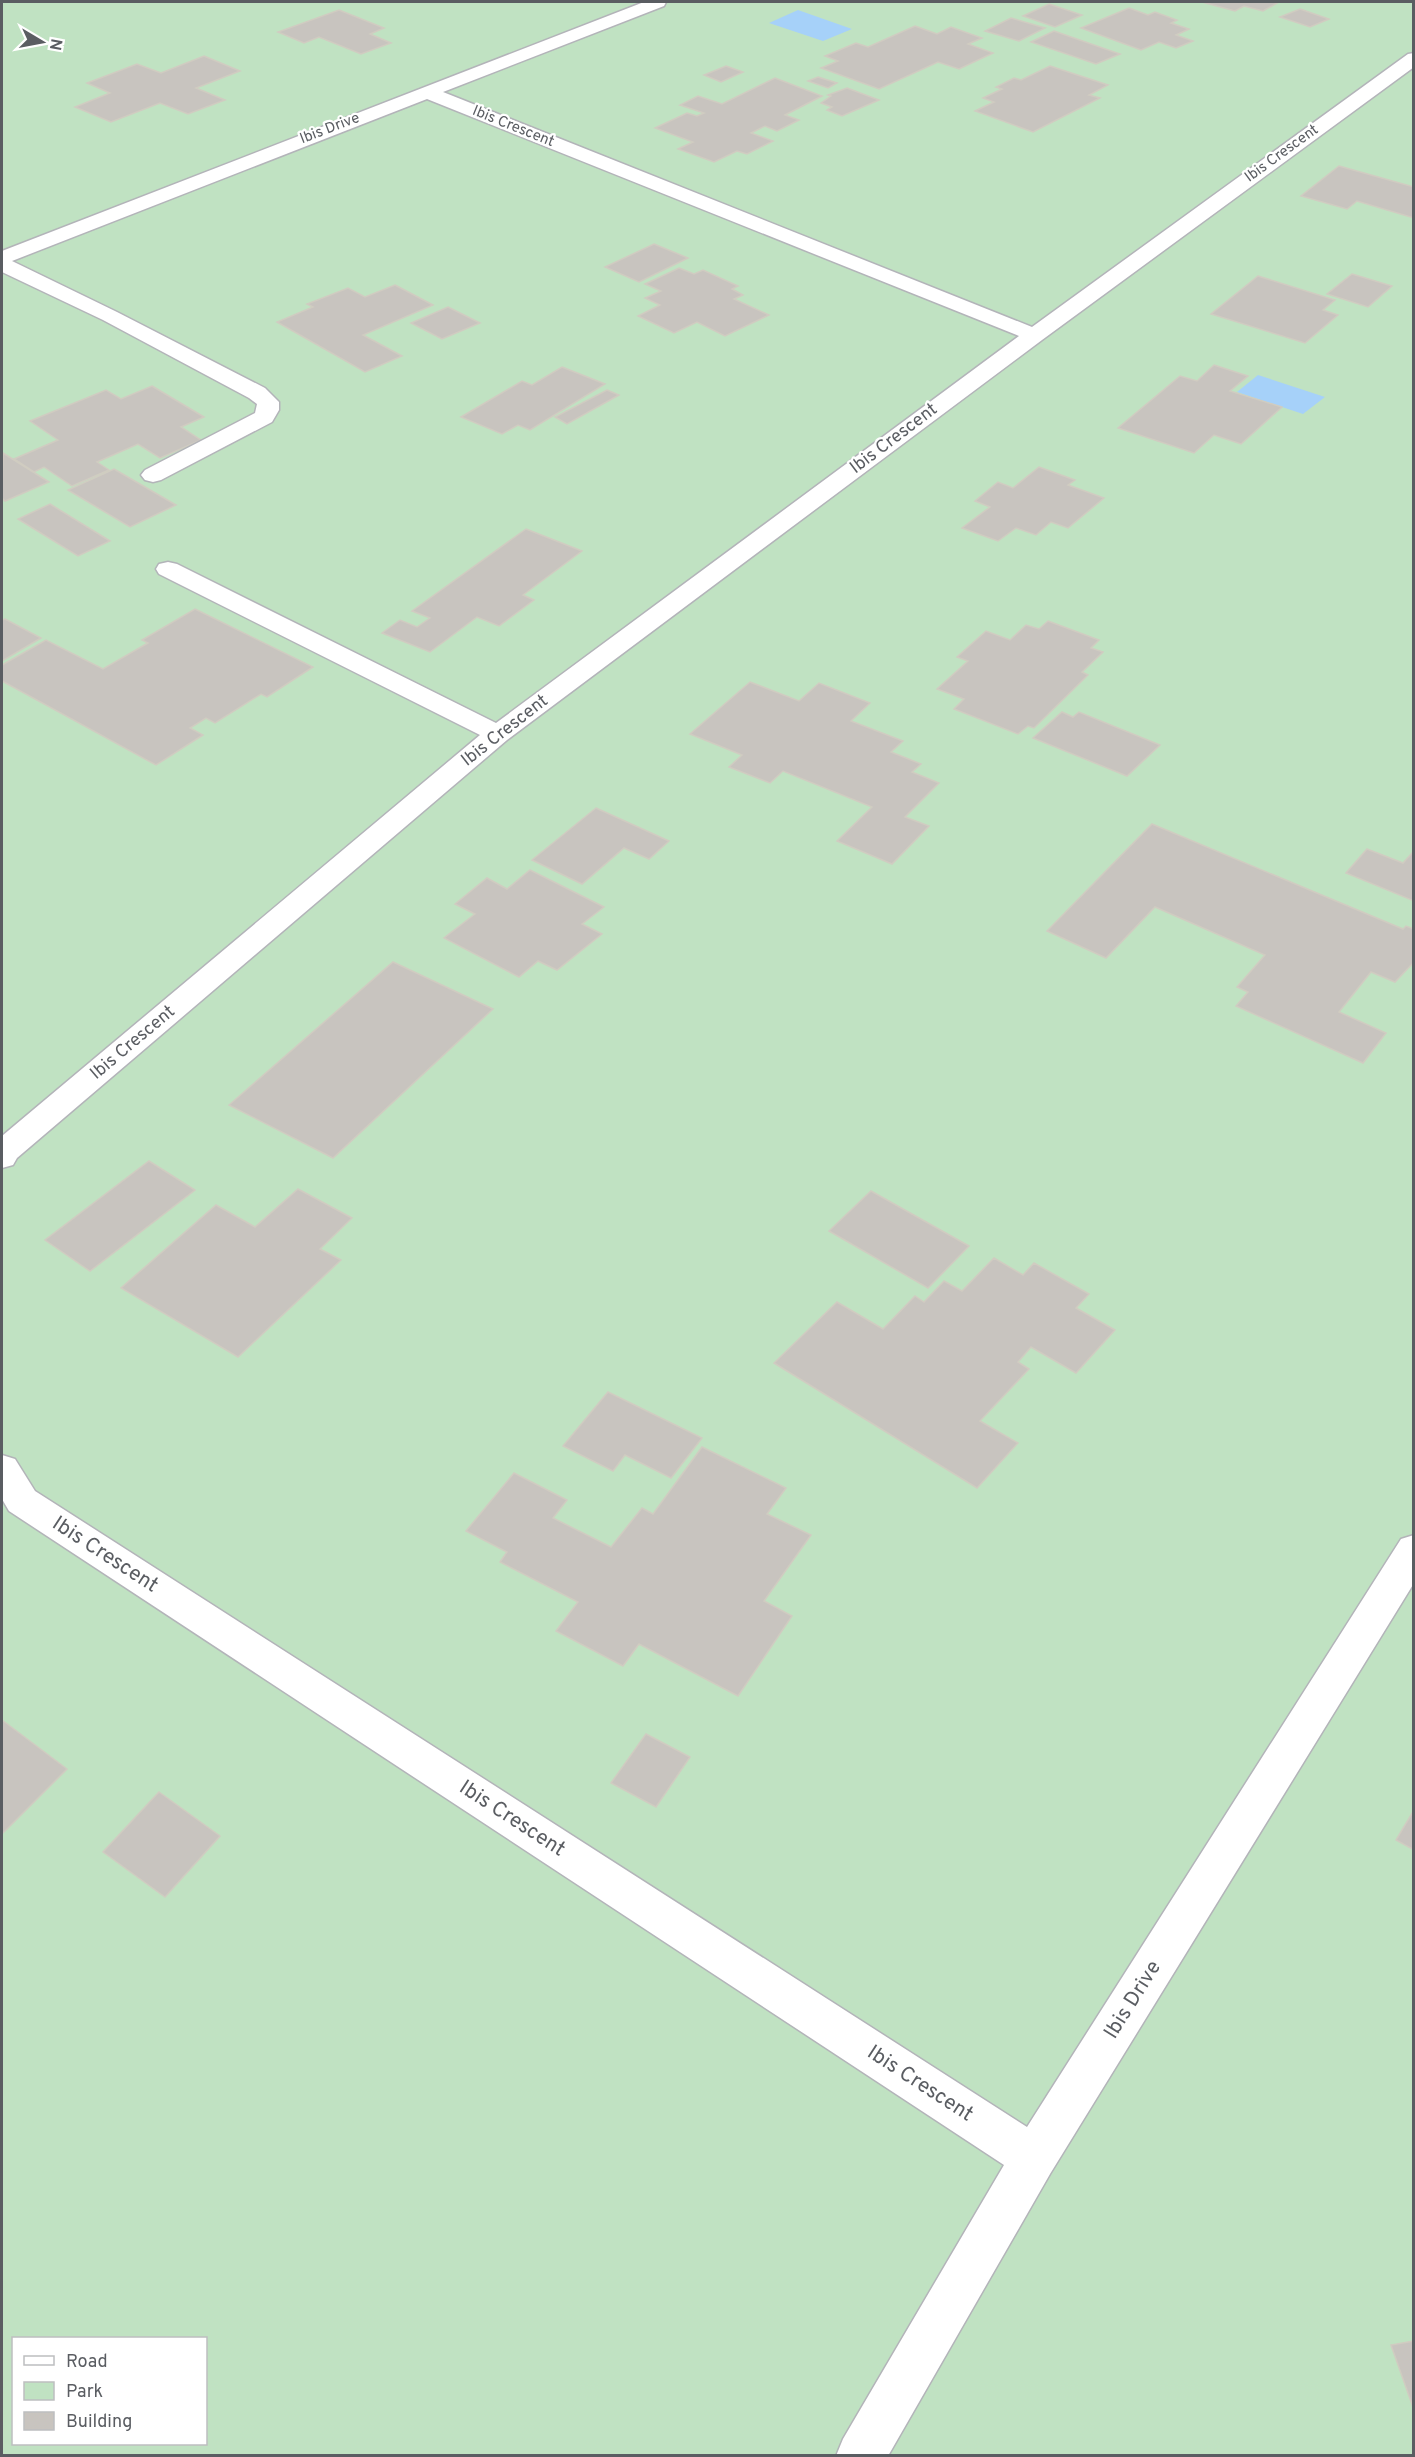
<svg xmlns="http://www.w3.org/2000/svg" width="1415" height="2457" viewBox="0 0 1415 2457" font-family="Overpass,sans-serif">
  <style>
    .green { fill: #c0e2c2; fill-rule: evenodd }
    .water { fill: #a6d1f9 }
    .building { fill: #c8c4bf; stroke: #d0ccc1; stroke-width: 1.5 }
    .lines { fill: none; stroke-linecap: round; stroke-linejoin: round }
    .street-casing { stroke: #b3b4b9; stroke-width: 3 }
    .street { fill: #fff; fill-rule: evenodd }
    .labels { text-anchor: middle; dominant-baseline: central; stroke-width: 4.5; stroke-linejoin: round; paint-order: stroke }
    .far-street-label { font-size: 15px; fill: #5a5d62; stroke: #fff }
    .street-label { font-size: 18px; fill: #5a5d62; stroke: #fff }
    .near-street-label { font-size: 21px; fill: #5a5d62; stroke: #fff }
  </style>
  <rect width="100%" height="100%" fill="#eceae2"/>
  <path class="green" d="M 2,2 L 1413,2 L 1413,2455 L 2,2456 ZM 14,2338 L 206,2338 L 206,2444 L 14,2444 Z"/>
  <g class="water">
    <polygon points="798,10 852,29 823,41 769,23"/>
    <polygon points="1258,375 1325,397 1303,414 1237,392"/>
  </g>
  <g class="building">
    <polygon points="1202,2 1279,2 1263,11 1244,6 1235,11"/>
    <polygon points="1049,4 1082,15 1055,27 1023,16"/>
    <polygon points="1129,8 1148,15 1155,12 1177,20 1171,23 1189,29 1176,35 1193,41 1176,48 1159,42 1141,50 1081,28"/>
    <polygon points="1300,9 1329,19 1310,27 1280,17"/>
    <polygon points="339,10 384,28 370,34 391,43 361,54 319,37 304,43 278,32"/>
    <polygon points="1011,18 1045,28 1019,41 985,31"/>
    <polygon points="915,26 937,34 951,27 982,38 968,44 993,53 959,69 938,62 879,89 821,68 838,61 825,56 856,43 868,47"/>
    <polygon points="1054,31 1120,54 1096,64 1031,42"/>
    <polygon points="204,56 240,71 196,88 225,100 188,114 160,103 111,122 75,107 110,93 87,83 137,64 161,73"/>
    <polygon points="726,66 743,72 721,82 704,75"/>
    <polygon points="1050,66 1108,85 1089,95 1100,98 1033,132 975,111 994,102 983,98 1002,89 996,87 1014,78 1021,80"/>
    <polygon points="818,77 837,83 828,88 808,81"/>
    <polygon points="775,78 822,96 785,115 799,120 777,131 765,126 751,133 773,141 747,154 737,151 714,162 678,149 693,142 655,128 687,113 697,116 704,113 680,105 698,96 722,104"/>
    <polygon points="847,88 879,100 842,116 827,110 832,107 821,103 831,96 828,95"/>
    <polygon points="1339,166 1414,187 1414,218 1357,201 1347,209 1301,196"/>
    <polygon points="654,244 688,258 639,282 605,267"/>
    <polygon points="679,268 694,274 703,270 738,286 732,289 743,295 734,299 769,315 725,336 697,322 674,333 638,316 660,305 645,298 661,291 645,284"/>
    <polygon points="1352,274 1392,286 1368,307 1327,294"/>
    <polygon points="1258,276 1335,300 1323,310 1338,315 1305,343 1211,314"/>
    <polygon points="395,285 433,305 363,335 402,356 365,372 277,322 313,307 307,304 348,288 365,297"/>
    <polygon points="448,307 480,323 442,339 411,323"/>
    <polygon points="1214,365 1248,376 1230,391 1282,407 1241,444 1214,435 1194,453 1118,428 1180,376 1197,381"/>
    <polygon points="562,367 605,384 530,430 518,425 502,434 461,417 522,381 532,385"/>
    <polygon points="152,386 204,417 181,427 201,440 160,458 138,444 97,462 109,470 72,486 44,467 34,472 14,459 58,440 30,421 106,390 121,399"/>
    <polygon points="607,390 619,395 567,424 555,417"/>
    <polygon points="3,453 49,482 5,501 2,498"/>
    <polygon points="1039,467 1075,480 1068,485 1104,498 1068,528 1051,522 1036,535 1016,528 998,541 962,528 990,507 975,501 998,482 1013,488"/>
    <polygon points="114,469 176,505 130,527 68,490"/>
    <polygon points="50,504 110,541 78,556 18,519"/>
    <polygon points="526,529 582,551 523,595 534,600 499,626 477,617 430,652 382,633 400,620 417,627 430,618 412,611"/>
    <polygon points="195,609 313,667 267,697 261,694 215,723 206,718 190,728 203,735 156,765 2,681 2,665 46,640 103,669 148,643 142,640"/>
    <polygon points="5,619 41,638 2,661 2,620"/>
    <polygon points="1048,621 1099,640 1091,648 1103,652 1082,672 1088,675 1034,728 1028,726 1018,734 954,709 964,699 937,689 968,661 957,657 986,631 1010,640 1026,625 1039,629"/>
    <polygon points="750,682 799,701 819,683 870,703 851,721 903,741 891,752 921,764 912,772 939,783 905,817 929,826 892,864 837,841 872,807 783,771 770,783 729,767 742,755 690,734"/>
    <polygon points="1062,712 1073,717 1079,712 1160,745 1127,776 1033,738"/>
    <polygon points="596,808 669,841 649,859 624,848 582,884 532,860"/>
    <polygon points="1152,824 1403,929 1406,926 1414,929 1414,962 1395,982 1371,972 1339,1012 1386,1033 1363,1063 1236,1006 1248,992 1237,987 1265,955 1155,907 1106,958 1047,931"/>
    <polygon points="1367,849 1403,863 1414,851 1414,901 1346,873"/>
    <polygon points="530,870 604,907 582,924 602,934 557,970 538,961 519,977 444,938 475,914 455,904 487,878 507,889"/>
    <polygon points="393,962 493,1009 333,1158 229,1105"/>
    <polygon points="149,1161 195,1190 90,1271 45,1240"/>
    <polygon points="298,1189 352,1218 320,1249 341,1260 238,1357 121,1288 216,1205 255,1227"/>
    <polygon points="871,1191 969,1246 928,1288 829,1231"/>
    <polygon points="994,1258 1023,1275 1034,1263 1089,1294 1076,1308 1115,1330 1076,1373 1031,1347 1018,1362 1029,1369 980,1421 1018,1443 977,1488 774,1363 837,1302 883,1329 915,1296 924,1302 944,1281 962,1291"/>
    <polygon points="608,1392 702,1438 671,1478 625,1455 613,1471 563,1446"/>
    <polygon points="702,1447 786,1488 767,1514 811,1535 764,1601 792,1616 738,1696 639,1644 623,1666 556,1631 578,1602 500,1562 507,1552 466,1531 514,1473 567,1500 553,1518 611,1547 642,1508 653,1514"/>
    <polygon points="2,1720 67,1769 2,1834"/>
    <polygon points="646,1734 690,1757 656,1807 611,1783"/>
    <polygon points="159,1792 220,1836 165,1897 103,1852"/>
    <polygon points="1414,1810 1414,1850 1396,1840"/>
    <polygon points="1414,2341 1414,2410 1391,2345"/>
  </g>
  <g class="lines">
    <g class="street-casing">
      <g id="street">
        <polygon points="644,2 666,2 664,6 443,92 1032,327 1408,54 1414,53 1414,67 1042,340 507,740 17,1158 13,1165 2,1168 2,1136 480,735 159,574 156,569 159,564 168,562 177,564 496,723 1019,336 427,99 12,261 117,312 265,388 279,402 279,410 272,422 161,480 153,482 145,480 141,475 145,470 255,413 257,404 249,398 103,320 2,272 2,251"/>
        <polygon points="2,1455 15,1459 35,1491 1027,2127 1401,1539 1414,1535 1414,1583 1050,2174 888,2456 836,2456 843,2439 1004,2165 9,1511 2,1499"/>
      </g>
    </g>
    <use href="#street" class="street"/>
  </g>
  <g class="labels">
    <g class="far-street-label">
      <text transform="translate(513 127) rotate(22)">Ibis Crescent</text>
      <text transform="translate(330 129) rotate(-21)">Ibis Drive</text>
      <text transform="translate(1282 154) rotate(-36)">Ibis Crescent</text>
    </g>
    <g class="street-label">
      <text transform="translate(894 439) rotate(-37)">Ibis Crescent</text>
      <text transform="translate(505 731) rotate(-38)">Ibis Crescent</text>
      <text transform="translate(133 1043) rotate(-40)">Ibis Crescent</text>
    </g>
    <g class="near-street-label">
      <text transform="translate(105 1555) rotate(33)">Ibis Crescent</text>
      <text transform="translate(512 1819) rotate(33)">Ibis Crescent</text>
      <text transform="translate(1133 2000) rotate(-58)">Ibis Drive</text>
      <text transform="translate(920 2084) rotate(33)">Ibis Crescent</text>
    </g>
  </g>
  <rect width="1415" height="2457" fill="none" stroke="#5a5d62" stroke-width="6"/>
  <rect x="12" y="2337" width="195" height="108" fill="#ffffff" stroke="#bdbec0" stroke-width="1.5"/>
  <rect x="24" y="2356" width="30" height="9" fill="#ffffff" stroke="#bdbec0" stroke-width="1.5"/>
  <text x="66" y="2367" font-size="18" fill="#5a5d62">Road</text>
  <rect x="24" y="2382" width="30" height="18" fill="#c0e2c2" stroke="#bdbec0" stroke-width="1.5"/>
  <text x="66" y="2397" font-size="18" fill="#5a5d62">Park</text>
  <rect x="24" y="2412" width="30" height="18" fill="#c8c4bf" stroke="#bdbec0" stroke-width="1.5"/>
  <text x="66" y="2427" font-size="18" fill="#5a5d62">Building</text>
  <g transform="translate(42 42) rotate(100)" stroke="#ffffff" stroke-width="4.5" paint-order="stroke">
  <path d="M0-4.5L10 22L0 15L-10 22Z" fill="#5a5d62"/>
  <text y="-9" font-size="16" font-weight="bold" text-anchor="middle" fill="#5a5d62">N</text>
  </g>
</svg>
